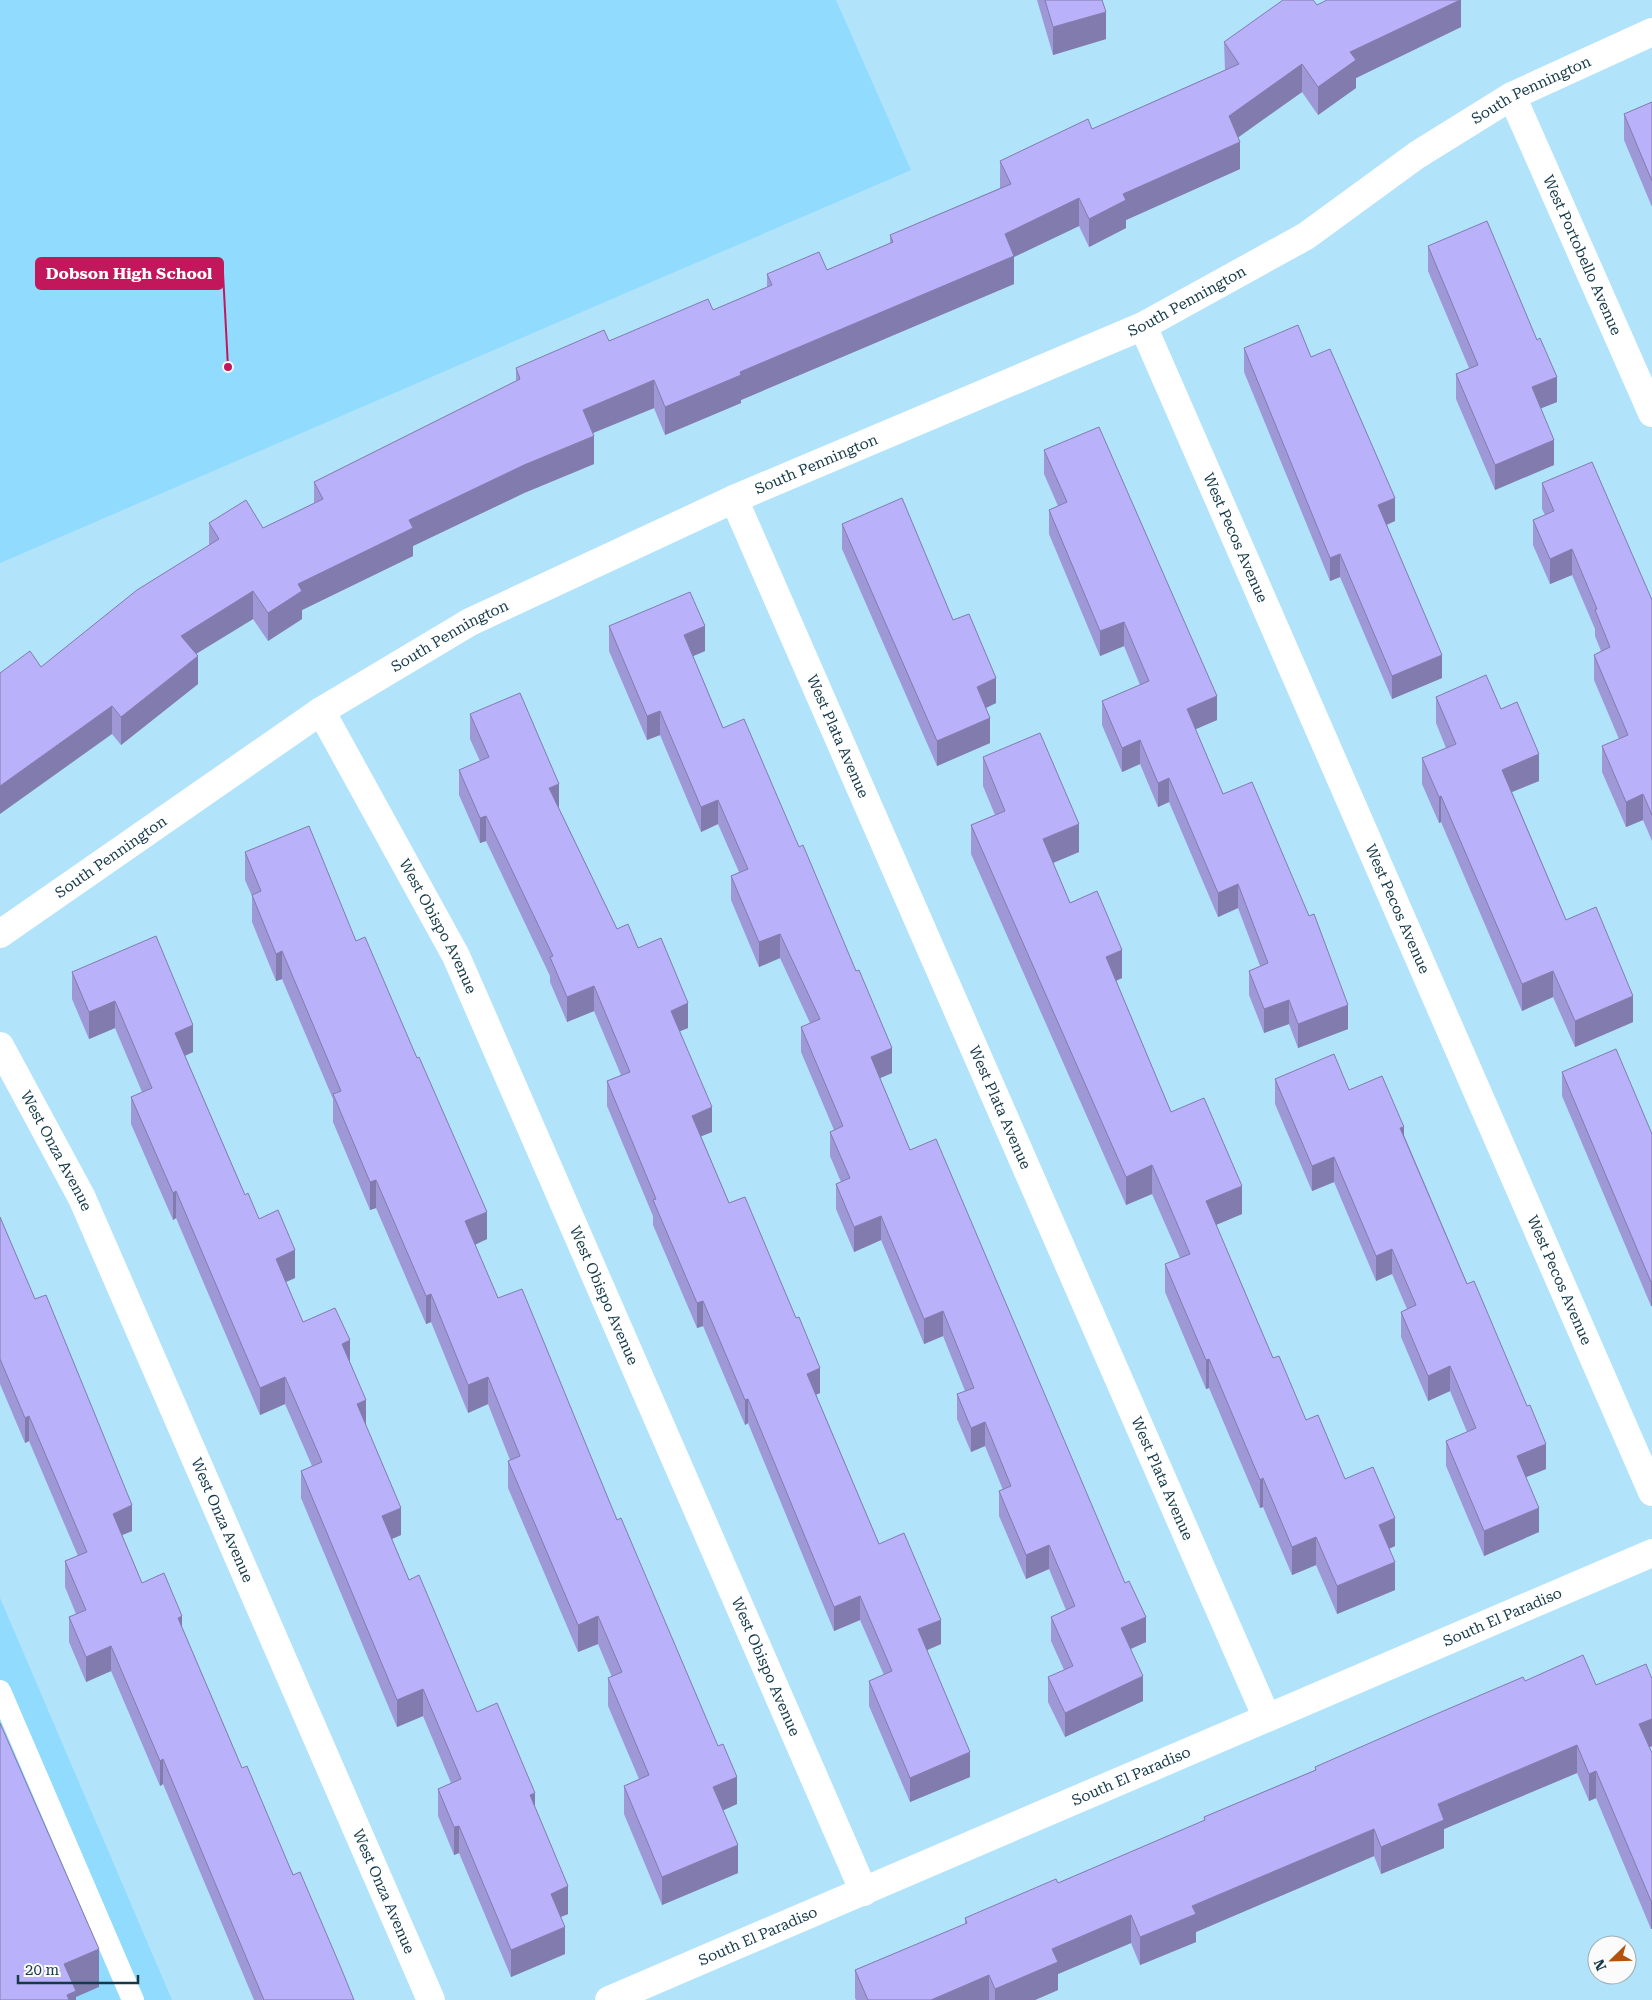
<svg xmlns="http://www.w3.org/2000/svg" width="1652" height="2000" viewBox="0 0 1652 2000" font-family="'Roboto Serif',serif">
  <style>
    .built { fill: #90dbfe }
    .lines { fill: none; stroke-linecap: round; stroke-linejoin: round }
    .lane { stroke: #fff; stroke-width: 22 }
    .street { stroke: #fff; stroke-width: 28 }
    .wall { fill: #9f98d6 }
    .shaded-wall { fill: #827cae }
    .building { fill: #b9b1f9; stroke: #827cae }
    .labels { text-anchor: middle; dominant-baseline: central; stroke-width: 4.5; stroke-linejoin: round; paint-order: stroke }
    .street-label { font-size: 15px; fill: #143949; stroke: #fbfbfb }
    .leader { fill: none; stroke: #c2185b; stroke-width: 2 }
    .callout-dot { fill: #c2185b; stroke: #fbfbfb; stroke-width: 2 }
    .callout { fill: #c2185b; stroke: #c2185b; stroke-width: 2 }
    .callout-label { font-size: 16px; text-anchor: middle; font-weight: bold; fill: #fff }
  </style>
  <rect width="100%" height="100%" fill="#b1e3fb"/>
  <g class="built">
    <polygon points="0,0 836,0 911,170 0,563"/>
    <polygon points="0,1598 172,2000 0,2000"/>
  </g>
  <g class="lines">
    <polyline class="lane" points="0,1691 133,2000"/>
    <g class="street">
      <path id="s1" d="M 1512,96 L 1652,413"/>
      <path id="s2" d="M 1143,326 L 1652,1492"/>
      <path id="s3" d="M 734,499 L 1266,1716"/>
      <path id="s4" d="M 321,711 L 456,956 L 864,1892"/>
      <path id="s5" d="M 0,934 L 321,711 L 470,622 L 734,499 L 1143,326 L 1306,236 L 1417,155 L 1512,96 L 1652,32"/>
      <path id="s6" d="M 0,1046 L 82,1198 L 431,2000"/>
      <path id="s7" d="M 609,2000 L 1652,1553"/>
    </g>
  </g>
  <g class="wall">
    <polygon points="1037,0 1102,0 1106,39 1053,55"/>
    <polygon points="1461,0 1461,27 1356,78 1356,88 1318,115 1302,92 1238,137 1240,169 1126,220 1126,228 1089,247 1079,226 1014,257 1014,284 741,400 741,403 665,435 654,408 593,433 594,464 524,493 413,546 413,556 302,610 302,619 268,641 253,619 196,654 198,684 121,745 112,734 41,667 209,545 209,523 263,528 314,503 314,482 516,381 516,368 713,310 767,287 767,274 827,270 890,243 890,235 1000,188 1000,161 1092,129 1225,70 1224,42 1317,5"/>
    <polygon points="1652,102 1652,207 1624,140 1624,114"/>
    <polygon points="1428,246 1557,402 1541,408 1554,465 1495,490 1456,399 1456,374 1469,368 1428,271"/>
    <polygon points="1244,348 1311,357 1395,521 1387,525 1442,678 1392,699 1340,577 1330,581 1244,372"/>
    <polygon points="1044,450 1217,720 1195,729 1223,794 1348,1029 1298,1048 1289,1024 1264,1033 1249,995 1249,971 1260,966 1238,908 1218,917 1169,802 1158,807 1140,764 1122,772 1102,725 1102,701 1140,685 1124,646 1100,656 1049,534 1049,510 1058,506 1044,474"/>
    <polygon points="1542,483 1652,600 1652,841 1643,820 1626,827 1602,772 1602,746 1619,739 1594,680 1594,655 1601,651 1595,636 1595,629 1572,575 1550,584 1533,545 1533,520 1545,515 1542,509"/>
    <polygon points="842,524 953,620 996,703 986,708 990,743 937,766 842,549"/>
    <polygon points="609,626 705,651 693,656 723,728 892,1073 880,1078 910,1150 1146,1642 1131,1649 1143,1701 1065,1737 1048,1702 1048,1677 1064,1670 1051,1641 1051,1617 1066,1610 1049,1569 1026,1579 999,1516 999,1491 1003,1490 985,1446 971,1452 957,1419 957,1394 965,1391 943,1336 924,1344 881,1240 854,1252 836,1209 836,1184 841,1182 830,1156 830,1132 834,1130 801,1052 801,1027 810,1023 780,958 759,967 731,900 731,876 739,872 718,824 701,832 660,735 647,740 609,651"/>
    <polygon points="1436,697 1501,709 1539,781 1512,792 1566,920 1633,1022 1575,1047 1553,997 1522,1011 1441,822 1439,823 1422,784 1422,758 1446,748 1436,723"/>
    <polygon points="470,714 559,809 617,929 638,948 688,1028 679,1031 712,1132 701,1136 729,1203 820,1393 816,1395 879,1544 941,1644 927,1650 970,1777 910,1802 869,1706 869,1681 884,1675 860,1620 834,1631 748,1423 745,1425 703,1326 697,1328 653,1225 653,1216 607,1106 607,1081 621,1075 594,1011 567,1022 550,982 550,976 486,841 480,843 459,795 459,770 480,761 470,739"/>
    <polygon points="983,757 1079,852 1053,863 1070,903 1122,978 1116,981 1171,1112 1242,1214 1216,1225 1273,1358 1306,1420 1345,1479 1395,1546 1389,1549 1395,1590 1337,1614 1316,1565 1292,1575 1263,1507 1260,1508 1209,1388 1206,1389 1165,1292 1165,1264 1180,1258 1152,1194 1126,1205 971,854 971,825 995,815 983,786"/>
    <polygon points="245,852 356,941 487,1239 475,1245 498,1298 617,1520 737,1804 723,1810 738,1873 662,1905 624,1814 624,1786 639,1779 608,1706 608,1678 612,1677 598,1644 578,1652 508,1488 508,1461 510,1460 488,1404 468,1413 431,1322 426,1324 376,1208 370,1210 333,1122 333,1099 282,979 276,981 252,922 252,896 245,880"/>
    <polygon points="72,972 193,1052 185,1056 245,1195 259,1219 295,1278 286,1282 303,1322 350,1362 366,1426 401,1535 392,1539 409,1580 477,1712 535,1808 568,1914 560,1917 565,1954 511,1977 459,1853 454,1855 438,1816 438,1789 451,1783 423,1716 397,1727 301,1498 301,1471 312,1466 285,1404 260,1415 176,1218 173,1220 131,1124 131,1097 142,1092 115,1028 89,1039 72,999"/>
    <polygon points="1562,1072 1652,1134 1651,1306 1562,1096"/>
    <polygon points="1275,1079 1349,1090 1404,1135 1546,1469 1526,1477 1539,1532 1484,1556 1446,1466 1446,1441 1467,1432 1450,1391 1428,1401 1401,1337 1401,1312 1407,1309 1392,1274 1376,1281 1334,1182 1312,1191 1275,1104"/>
    <polygon points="0,1217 132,1531 122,1535 142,1583 182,1628 242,1768 354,2000 254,2000 163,1784 160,1786 111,1671 86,1682 69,1642 69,1617 76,1614 65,1587 65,1561 78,1556 29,1441 25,1443 0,1384"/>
    <polygon points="1652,1679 1652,1746 1649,1748 1652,1753 1651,1929 1596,1798 1589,1801 1577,1773 1444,1829 1444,1848 1381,1874 1374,1856 1196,1932 1196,1942 1140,1965 1131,1943 1058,1974 1058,1990 1035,2000 856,2000 855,1998 855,1970 965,1924 965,1918 1058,1883 1204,1821 1204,1817 1315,1770 1315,1767 1525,1681 1596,1685"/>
  </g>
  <g class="shaded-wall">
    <polygon points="1460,0 1461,0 1461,27 1356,78 1356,88 1318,115 1318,87 1350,52"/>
    <polygon points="1106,12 1106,39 1053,55 1053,27"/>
    <polygon points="1302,64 1302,92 1229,144 1229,116"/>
    <polygon points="1240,142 1240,169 1126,220 1126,228 1089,247 1089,219 1123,194"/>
    <polygon points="1079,198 1079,226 1014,257 1014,284 741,400 741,403 665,435 665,407 740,372 1005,234"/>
    <polygon points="1557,377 1557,402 1532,412 1532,387"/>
    <polygon points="654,380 654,408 583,437 583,410"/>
    <polygon points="594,436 594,464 524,493 413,546 413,556 302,610 302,619 268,641 268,613 298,584 409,520 524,465"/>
    <polygon points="1554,440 1554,465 1495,490 1495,465"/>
    <polygon points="1395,498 1395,521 1378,528 1378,505"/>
    <polygon points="1572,549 1572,575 1550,584 1550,559"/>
    <polygon points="1340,554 1340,577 1330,581 1330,558"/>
    <polygon points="253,591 253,619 181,663 181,636"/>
    <polygon points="1124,622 1124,646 1100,656 1100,631"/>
    <polygon points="705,626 705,651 684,660 684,635"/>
    <polygon points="1442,655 1442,678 1392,699 1392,676"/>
    <polygon points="198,656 198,684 121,745 121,717"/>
    <polygon points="996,678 996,703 977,712 977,687"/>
    <polygon points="1217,696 1217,720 1187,733 1187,709"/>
    <polygon points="112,706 112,734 0,814 0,786"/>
    <polygon points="660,711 660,735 647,740 647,716"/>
    <polygon points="990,718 990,743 937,766 937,741"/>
    <polygon points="1140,740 1140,764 1122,772 1122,748"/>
    <polygon points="1539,754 1539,781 1502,796 1502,770"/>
    <polygon points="1169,778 1169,802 1158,807 1158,783"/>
    <polygon points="559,784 559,809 549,788"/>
    <polygon points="1643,794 1643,820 1626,827 1626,802"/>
    <polygon points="1441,796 1441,822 1439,823 1439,797"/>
    <polygon points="718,800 718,824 701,832 701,807"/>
    <polygon points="486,816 486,841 480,843 480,818"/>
    <polygon points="1079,824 1079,852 1043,867 1043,839"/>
    <polygon points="1238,884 1238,908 1218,917 1218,893"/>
    <polygon points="780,934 780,958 759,967 759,942"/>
    <polygon points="1122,950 1122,978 1106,985 1106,957"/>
    <polygon points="282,951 282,979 276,981 276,954"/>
    <polygon points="1553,971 1553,997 1522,1011 1522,984"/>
    <polygon points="594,986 594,1011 567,1022 567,997"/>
    <polygon points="1633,996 1633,1022 1575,1047 1575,1021"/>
    <polygon points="1289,1000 1289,1024 1264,1033 1264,1009"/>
    <polygon points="115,1001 115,1028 89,1039 89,1012"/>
    <polygon points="688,1003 688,1028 671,1035 671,1011"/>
    <polygon points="1348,1005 1348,1029 1298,1048 1298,1024"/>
    <polygon points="193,1025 193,1052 175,1060 175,1033"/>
    <polygon points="892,1048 892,1073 871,1082 871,1057"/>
    <polygon points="712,1107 712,1132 692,1140 692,1116"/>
    <polygon points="1404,1127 1404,1152 1400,1128"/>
    <polygon points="1334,1157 1334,1182 1312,1191 1312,1166"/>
    <polygon points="1152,1165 1152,1194 1126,1205 1126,1177"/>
    <polygon points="376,1180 376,1208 370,1210 370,1182"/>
    <polygon points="1242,1186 1242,1214 1206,1229 1206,1201"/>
    <polygon points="176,1191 176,1218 173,1220 173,1193"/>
    <polygon points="487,1212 487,1239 465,1249 465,1221"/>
    <polygon points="881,1216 881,1240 854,1252 854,1227"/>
    <polygon points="1392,1249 1392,1274 1376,1281 1376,1256"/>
    <polygon points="295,1250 295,1278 276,1286 276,1259"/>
    <polygon points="1652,1281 1652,1306 1651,1306 1651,1282"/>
    <polygon points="431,1294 431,1322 426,1324 426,1296"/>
    <polygon points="703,1301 703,1326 697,1328 697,1303"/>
    <polygon points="943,1311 943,1336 924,1344 924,1319"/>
    <polygon points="350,1340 350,1367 342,1344"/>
    <polygon points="1209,1359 1209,1388 1206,1389 1206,1360"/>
    <polygon points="1450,1366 1450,1391 1428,1401 1428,1376"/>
    <polygon points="820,1368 820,1393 807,1398 807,1374"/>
    <polygon points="285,1377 285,1404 260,1415 260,1388"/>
    <polygon points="488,1377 488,1404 468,1413 468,1385"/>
    <polygon points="748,1399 748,1423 745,1425 745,1400"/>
    <polygon points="366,1400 366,1427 357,1404"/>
    <polygon points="29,1416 29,1441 25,1443 25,1418"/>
    <polygon points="985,1422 985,1446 971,1452 971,1428"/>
    <polygon points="1546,1444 1546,1469 1517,1481 1517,1456"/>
    <polygon points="1263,1478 1263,1507 1260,1508 1260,1480"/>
    <polygon points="132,1505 132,1531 113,1539 113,1514"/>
    <polygon points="401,1508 401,1535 382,1543 382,1516"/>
    <polygon points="1539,1508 1539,1532 1484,1556 1484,1531"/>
    <polygon points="1395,1518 1395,1546 1379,1553 1379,1525"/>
    <polygon points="1316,1537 1316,1565 1292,1575 1292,1547"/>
    <polygon points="1049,1545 1049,1569 1026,1579 1026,1555"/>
    <polygon points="1395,1562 1395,1590 1337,1614 1337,1586"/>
    <polygon points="860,1596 860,1620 834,1631 834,1607"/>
    <polygon points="182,1616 182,1641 178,1618"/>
    <polygon points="598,1616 598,1644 578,1652 578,1625"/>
    <polygon points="1146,1617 1146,1642 1121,1653 1121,1628"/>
    <polygon points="941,1620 941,1644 918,1654 918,1629"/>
    <polygon points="111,1646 111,1671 86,1682 86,1657"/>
    <polygon points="1143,1676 1143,1701 1065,1737 1065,1713"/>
    <polygon points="423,1689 423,1716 397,1727 397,1700"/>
    <polygon points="1652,1719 1652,1746 1639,1752 1639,1724"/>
    <polygon points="1577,1745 1577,1773 1444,1829 1444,1848 1381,1874 1381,1847 1438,1804"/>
    <polygon points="970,1752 970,1777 910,1802 910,1778"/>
    <polygon points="163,1759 163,1784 160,1786 160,1761"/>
    <polygon points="1596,1771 1596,1798 1589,1801 1589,1774"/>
    <polygon points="737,1777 737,1804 713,1815 713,1787"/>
    <polygon points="535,1793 535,1820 530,1795"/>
    <polygon points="459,1826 459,1853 454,1855 454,1827"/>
    <polygon points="1374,1829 1374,1856 1196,1932 1196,1942 1140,1965 1140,1937 1192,1906"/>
    <polygon points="738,1845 738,1873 662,1905 662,1877"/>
    <polygon points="568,1886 568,1914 551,1921 551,1894"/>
    <rect x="1651" y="1901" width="1" height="28"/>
    <polygon points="1131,1915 1131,1943 1058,1974 1058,1990 1035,2000 995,2000 995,1989 1052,1949"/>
    <polygon points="565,1927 565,1954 511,1977 511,1950"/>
    <polygon points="99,1949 99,1987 76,1997 76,2000 64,2000 64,1964"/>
    <polygon points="989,1975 989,2000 931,2000"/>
  </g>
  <g class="building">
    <polygon points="1045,0 1102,0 1106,12 1053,27"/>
    <polygon points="1283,0 1313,0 1317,5 1327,0 1460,0 1350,52 1356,60 1318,87 1302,64 1229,116 1240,142 1123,194 1126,200 1089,219 1079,198 1005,234 1014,256 740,372 741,375 665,407 654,380 583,410 594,436 524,465 409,520 413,528 298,584 302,591 268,613 253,591 181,636 198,656 121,717 112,706 0,786 0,673 30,651 41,667 137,590 219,539 209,523 246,500 263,528 323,499 314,482 520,379 516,368 604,330 609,341 708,299 713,310 772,285 767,274 819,252 827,270 893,242 890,235 1011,184 1000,161 1088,119 1092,129 1239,64 1224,42"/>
    <polygon points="1652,102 1652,181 1624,114"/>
    <polygon points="1487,221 1537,340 1540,338 1557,377 1532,387 1554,440 1495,465 1456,374 1478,365 1428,246"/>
    <polygon points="1298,325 1311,357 1330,349 1395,498 1378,505 1442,655 1392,676 1340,554 1330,558 1244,348"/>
    <polygon points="1099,427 1217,696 1187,709 1223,794 1252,782 1309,916 1314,914 1348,1005 1298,1024 1289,1000 1264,1009 1249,971 1268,963 1238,884 1218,893 1169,778 1158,783 1140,740 1122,748 1102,701 1149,681 1124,622 1100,631 1049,510 1067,502 1044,450"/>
    <polygon points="1592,462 1652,600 1652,815 1643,794 1626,802 1602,746 1628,735 1594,655 1610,647 1595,610 1597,609 1572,549 1550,559 1533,520 1554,511 1542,483"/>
    <polygon points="902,498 953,620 969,614 996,678 977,687 990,718 937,741 842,524"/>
    <polygon points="690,592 705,626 684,635 723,728 744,719 799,847 803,845 856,971 859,970 892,1048 871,1057 910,1150 936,1139 1125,1583 1129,1581 1146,1617 1121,1628 1143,1676 1065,1713 1048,1677 1073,1666 1051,1617 1075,1606 1049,1545 1026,1555 999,1491 1011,1486 985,1422 971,1428 957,1394 974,1388 943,1311 924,1319 881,1216 854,1227 836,1184 850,1178 830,1132 843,1126 801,1027 820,1019 780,934 759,942 731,876 748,869 718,800 701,807 660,711 647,716 609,626"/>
    <polygon points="1486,675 1501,709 1517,702 1539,754 1502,770 1566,920 1596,907 1633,996 1575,1021 1553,971 1522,984 1441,796 1439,797 1422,758 1456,744 1436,697"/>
    <polygon points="520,693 559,784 549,788 617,929 628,924 638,948 661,938 688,1003 671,1011 712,1107 692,1116 729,1203 745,1197 796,1318 799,1317 820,1368 807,1374 879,1544 904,1533 941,1620 918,1629 970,1752 910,1778 869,1681 892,1671 860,1596 834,1607 748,1399 745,1400 703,1301 697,1303 653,1200 656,1199 607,1081 630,1072 594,986 567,997 550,957 553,956 486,816 480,818 459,770 489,757 470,714"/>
    <polygon points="1040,733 1079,824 1043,839 1070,903 1097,891 1122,950 1106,957 1171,1112 1204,1098 1242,1186 1206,1201 1273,1358 1279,1356 1306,1420 1318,1415 1345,1479 1373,1467 1395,1518 1379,1525 1395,1562 1337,1586 1316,1537 1292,1547 1263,1478 1260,1480 1209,1359 1206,1360 1165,1264 1190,1254 1152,1165 1126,1177 971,825 1005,811 983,757"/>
    <polygon points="309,826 356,941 365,937 417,1058 419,1057 487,1212 465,1221 498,1298 522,1289 617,1520 621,1518 718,1746 723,1744 737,1777 713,1787 738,1845 662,1877 624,1786 649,1775 608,1678 622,1672 598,1616 578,1625 508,1461 520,1456 488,1377 468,1385 431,1294 426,1296 376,1180 370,1182 333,1094 341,1091 282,951 276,954 252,895 261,891 245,852"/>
    <polygon points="156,936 193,1025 175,1033 245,1195 248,1193 259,1219 278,1210 295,1250 276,1259 303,1322 335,1308 350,1340 342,1344 366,1400 357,1404 401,1508 382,1516 409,1580 419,1575 477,1712 497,1703 535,1793 530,1795 568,1886 551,1894 565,1927 511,1950 459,1826 454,1827 438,1789 461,1779 423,1689 397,1700 301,1471 322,1462 285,1377 260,1388 176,1191 173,1193 131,1097 152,1088 115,1001 89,1012 72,972"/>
    <polygon points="1616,1049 1652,1134 1652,1281 1651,1282 1562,1072"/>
    <polygon points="1334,1054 1349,1090 1382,1076 1404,1127 1400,1128 1467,1284 1474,1281 1527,1406 1530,1405 1546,1444 1517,1456 1539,1508 1484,1531 1446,1441 1476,1428 1450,1366 1428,1376 1401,1312 1416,1305 1392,1249 1376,1256 1334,1157 1312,1166 1275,1079"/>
    <polygon points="0,1217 35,1299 46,1295 132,1505 113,1514 142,1583 164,1573 182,1616 178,1618 242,1768 247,1766 293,1875 300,1872 341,1968 354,2000 264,2000 163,1759 160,1761 111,1646 86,1657 69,1617 86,1610 65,1561 87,1552 29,1416 25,1418 0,1359"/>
    <polygon points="1583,1655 1596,1685 1646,1664 1652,1679 1652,1719 1639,1724 1652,1753 1652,1901 1651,1901 1596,1771 1589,1774 1577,1745 1438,1804 1444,1820 1381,1847 1374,1829 1192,1906 1196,1914 1140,1937 1131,1915 1052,1949 1058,1962 995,1989 989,1975 931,2000 868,2000 855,1970 967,1923 965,1918 1056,1879 1058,1883 1205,1820 1204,1817 1316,1770 1315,1767 1427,1718 1523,1677 1525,1681"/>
    <polygon points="0,1723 99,1949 64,1964 76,1991 67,1995 69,2000 0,2000"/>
  </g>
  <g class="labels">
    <g class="street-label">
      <text stroke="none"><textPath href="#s5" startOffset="1755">South Pennington</textPath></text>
      <text stroke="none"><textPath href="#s1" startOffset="174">West Portobello Avenue</textPath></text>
      <text stroke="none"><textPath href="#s5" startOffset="1350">South Pennington</textPath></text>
      <text stroke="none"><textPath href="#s5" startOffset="945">South Pennington</textPath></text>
      <text stroke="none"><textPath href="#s2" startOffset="231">West Pecos Avenue</textPath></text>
      <text stroke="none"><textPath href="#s5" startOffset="540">South Pennington</textPath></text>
      <text stroke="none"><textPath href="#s3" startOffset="259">West Plata Avenue</textPath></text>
      <text stroke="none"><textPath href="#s5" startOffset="135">South Pennington</textPath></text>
      <text stroke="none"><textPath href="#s2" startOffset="636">West Pecos Avenue</textPath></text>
      <text stroke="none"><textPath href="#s4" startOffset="245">West Obispo Avenue</textPath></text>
      <text stroke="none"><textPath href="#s3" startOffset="664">West Plata Avenue</textPath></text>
      <text stroke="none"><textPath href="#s6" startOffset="119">West Onza Avenue</textPath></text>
      <text stroke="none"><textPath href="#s2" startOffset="1041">West Pecos Avenue</textPath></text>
      <text stroke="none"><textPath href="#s4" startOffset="650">West Obispo Avenue</textPath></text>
      <text stroke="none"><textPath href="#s3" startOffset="1069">West Plata Avenue</textPath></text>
      <text stroke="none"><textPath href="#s6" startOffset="524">West Onza Avenue</textPath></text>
      <text stroke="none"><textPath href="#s7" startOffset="972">South El Paradiso</textPath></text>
      <text stroke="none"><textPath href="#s4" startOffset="1055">West Obispo Avenue</textPath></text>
      <text stroke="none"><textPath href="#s7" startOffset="568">South El Paradiso</textPath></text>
      <text stroke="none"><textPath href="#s6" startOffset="929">West Onza Avenue</textPath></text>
      <text stroke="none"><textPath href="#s7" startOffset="162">South El Paradiso</textPath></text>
    </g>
  </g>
  <path class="leader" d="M228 367L223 273"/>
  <circle class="callout-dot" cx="228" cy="367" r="5"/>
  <rect class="callout" x="36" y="258" width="187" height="31" rx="5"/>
  <g class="callout-label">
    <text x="129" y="279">Dobson High School</text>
  </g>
  <g transform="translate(1612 1960) rotate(247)"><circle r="24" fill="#fbfbfb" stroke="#9fadb4"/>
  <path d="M0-4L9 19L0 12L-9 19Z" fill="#b4540c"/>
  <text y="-8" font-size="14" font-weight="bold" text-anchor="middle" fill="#143949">N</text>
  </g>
  <path d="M18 1975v8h120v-8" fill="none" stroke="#143949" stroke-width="2.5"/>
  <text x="25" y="1975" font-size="15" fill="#143949" stroke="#fbfbfb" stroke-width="4" paint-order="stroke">20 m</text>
</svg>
